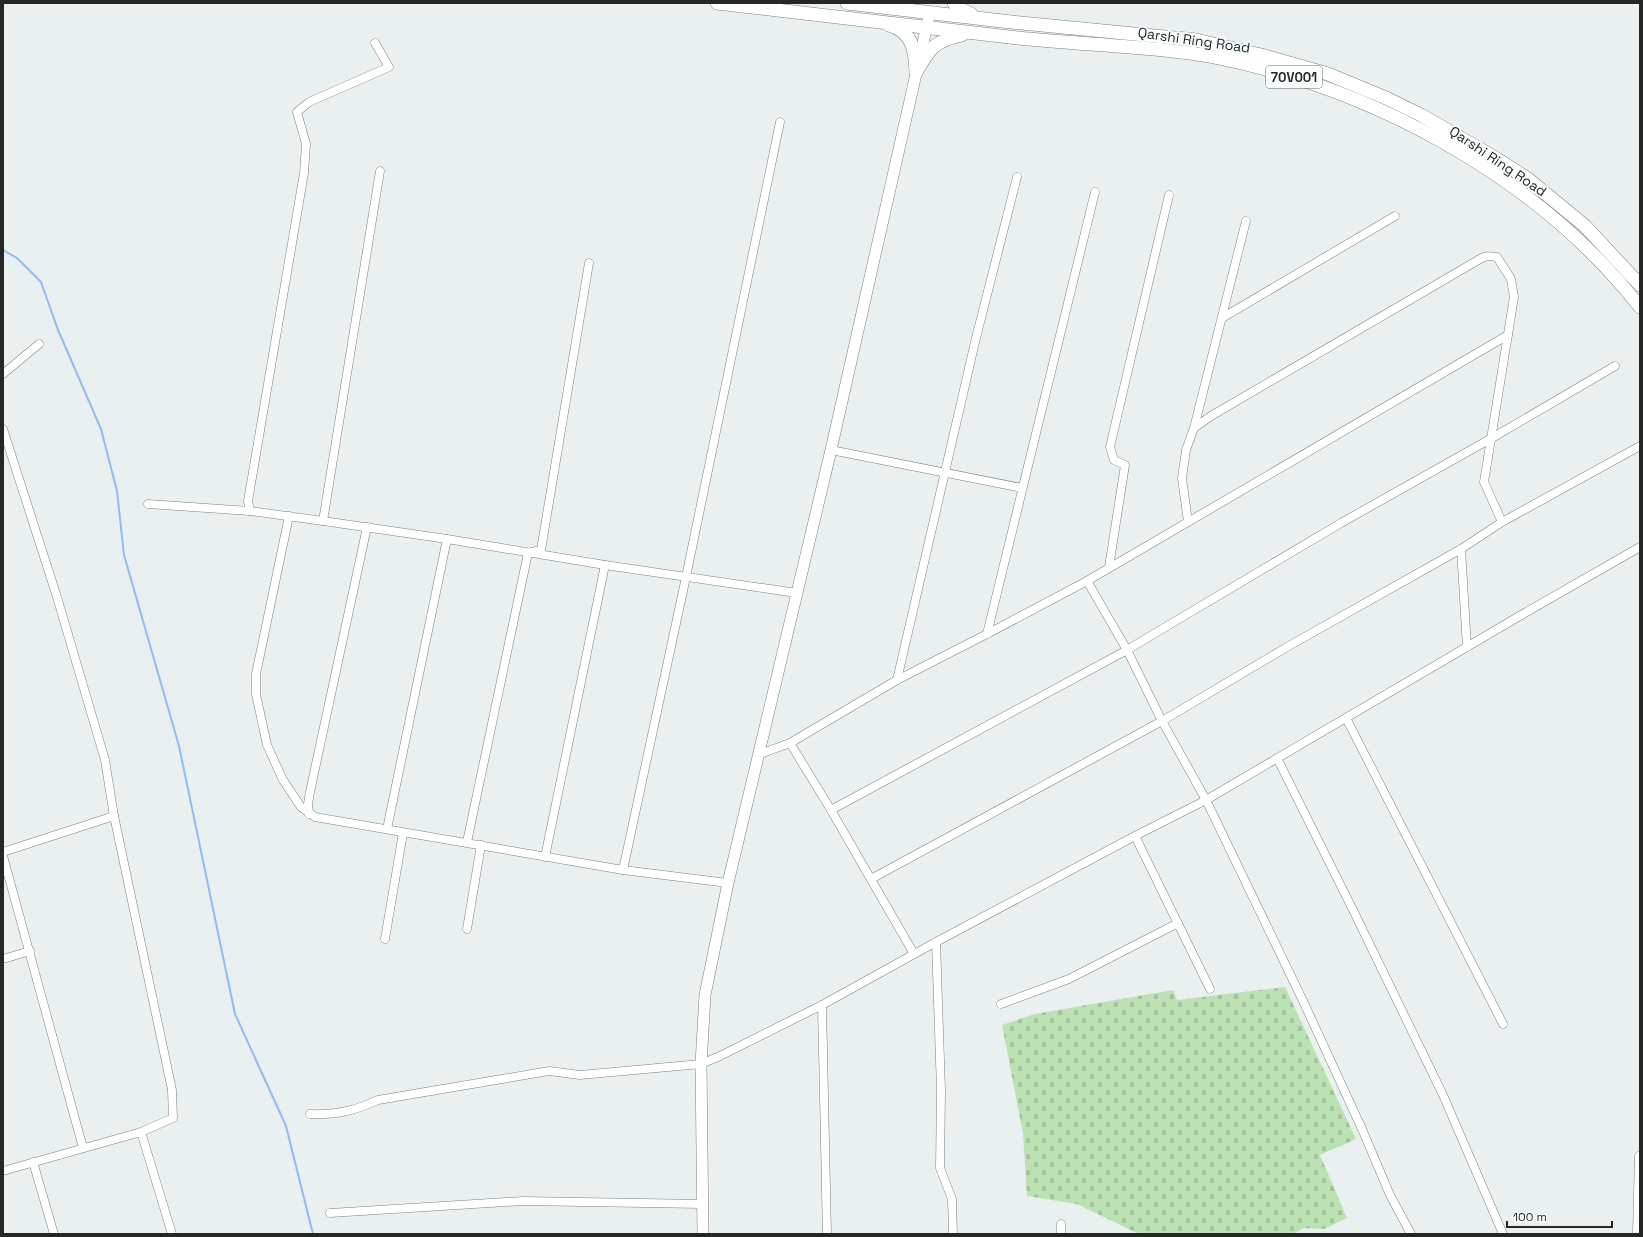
<svg xmlns="http://www.w3.org/2000/svg" width="1643" height="1237" viewBox="0 0 1643 1237" font-family="'Space Grotesk',sans-serif">
  <style>
    .cemetery { fill: url(#cemetery-stones) }
    .lines { fill: none; stroke-linecap: round; stroke-linejoin: round }
    .stream { stroke: #92baf4; stroke-width: 2 }
    .minor-casing { stroke: #7c8181; stroke-width: 9 }
    .secondary-casing { stroke: #7c8181; stroke-width: 12 }
    .trunk-casing { stroke: #7c8181; stroke-width: 14 }
    .minor { stroke: #fff; stroke-width: 8 }
    .secondary { stroke: #fff; stroke-width: 11 }
    .trunk { stroke: #fff; stroke-width: 13 }
    .labels { text-anchor: middle; dominant-baseline: central; stroke-width: 4; stroke-linejoin: round; paint-order: stroke }
    .shield { fill: #f7fcfc; stroke: #646767; stroke-width: 1 }
    .shield-label { font-size: 13px; font-weight: bold; fill: #252727 }
    .street-label { font-size: 14px; fill: #252727; stroke: #f7fcfc }
  </style>
  <defs>
    <pattern id="cemetery-stones" width="16" height="16" patternUnits="userSpaceOnUse"><rect width="16" height="16" fill="#bce2b4"/><path d="M2 7V4a2 2 0 0 1 4 0v3zM10 15v-3a2 2 0 0 1 4 0v3z" fill="#a1c29b"/></pattern>
  </defs>
  <rect width="100%" height="100%" fill="#eaefef"/>
  <polygon class="cemetery" points="1285,987 1356,1139 1320,1155 1347,1218 1324,1229 1304,1228 1293,1234 1139,1234 1077,1204 1027,1196 1023,1134 1002,1025 1035,1014 1173,990 1177,1000"/>
  <g class="lines">
    <polyline class="stream" points="3,250 17,258 41,282 58,330 101,429 117,491 124,555 179,746 235,1014 286,1126 313,1234"/>
    <g class="minor-casing">
      <g id="minor">
        <polyline points="1222,318 1395,216"/>
        <polyline points="3,374 39,344"/>
        <polyline points="1194,428 1246,221"/>
        <polyline points="3,429 57,597 105,760 114,816 172,1090 173,1118 141,1132"/>
        <polyline points="831,450 1022,488"/>
        <polyline points="148,504 250,511 323,521 447,539 605,565 797,593"/>
        <polyline points="250,511 248,501 304,173 306,144 297,112 309,102 389,67 375,43"/>
        <polyline points="289,516 256,674 256,694 267,745 283,780 301,807 315,817 623,870 728,883"/>
        <polyline points="323,521 380,171"/>
        <path d="M 1188,522 L 1182,478 L 1186,450 L 1194,428 L 1211,416 L 1480,259 C 1486,255 1490,256 1497,257 L 1511,279 L 1514,297 L 1484,482 L 1502,522"/>
        <polyline points="1461,549 1467,647"/>
        <polyline points="1109,567 1125,465 1114,460 1110,447 1169,195"/>
        <polyline points="1087,581 1127,650 1162,721 1206,800 1304,1003 1362,1129 1390,1195 1411,1234"/>
        <polyline points="987,634 1095,192"/>
        <polyline points="897,680 975,342 1017,177"/>
        <polyline points="1346,718 1503,1024"/>
        <polyline points="790,743 897,680 987,634 1087,581 1508,335"/>
        <polyline points="760,754 790,743 831,810 914,954"/>
        <polyline points="1277,758 1354,912 1443,1095 1503,1234"/>
        <polyline points="831,810 1127,650 1157,632 1341,523 1492,438 1615,366"/>
        <polyline points="309,814 308,804 310,792 367,527"/>
        <polyline points="387,829 447,539"/>
        <polyline points="1135,836 1210,989"/>
        <polyline points="467,842 528,553 541,550 589,263"/>
        <polyline points="3,852 114,816"/>
        <polyline points="3,856 83,1148"/>
        <polyline points="545,857 605,565"/>
        <polyline points="623,870 686,577 780,122"/>
        <polyline points="871,879 1162,721 1287,647 1461,549 1502,522 1640,446"/>
        <polyline points="467,929 481,845"/>
        <polyline points="385,939 403,833"/>
        <polyline points="936,942 941,1090 940,1168 952,1199 953,1234"/>
        <polyline points="3,959 30,951"/>
        <polyline points="1001,1004 1069,979 1178,923"/>
        <polyline points="822,1005 827,1234"/>
        <path d="M 310,1114 C 336,1115 354,1111 378,1100 L 549,1071 L 580,1075 L 701,1064 L 720,1056 L 822,1005 L 936,942 L 1135,836 L 1206,800 L 1523,614 L 1640,547"/>
        <polyline points="33,1162 54,1234"/>
        <polyline points="3,1171 141,1132 172,1234"/>
        <polyline points="330,1213 523,1201 703,1204"/>
        <polyline points="1061,1224 1061,1234"/>
        <polyline points="1637,1234 1639,1156"/>
      </g>
    </g>
    <g class="secondary-casing">
      <polyline id="secondary" points="703,1234 701,1064 705,995 728,883 831,450 930,12"/>
    </g>
    <g class="trunk-casing">
      <g id="trunk">
        <path d="M 717,3 C 818,14 918,27 1018,38 C 1067,43 1115,45 1164,50 C 1179,52 1194,53 1209,56 C 1371,87 1537,176 1640,307"/>
        <polyline points="847,3 1011,22 1196,40 1261,55 1328,74 1386,98 1421,115 1497,159 1528,179 1585,226 1640,285"/>
        <polyline points="954,3 958,8 971,14"/>
        <path d="M 889,25 C 913,32 915,50 916,72"/>
        <path d="M 916,72 C 930,48 934,41 962,35"/>
      </g>
    </g>
    <use href="#minor" class="minor"/>
    <use href="#secondary" class="secondary"/>
    <use href="#trunk" class="trunk"/>
  </g>
  <g class="labels">
    <rect class="shield" x="1266" y="66" width="56" height="22" rx="3"/>
    <g class="shield-label">
      <text x="1294" y="77">70V001</text>
    </g>
    <g class="street-label">
      <text transform="translate(1194 40) rotate(8)">Qarshi Ring Road</text>
      <text transform="translate(1498 161) rotate(34)">Qarshi Ring Road</text>
    </g>
  </g>
  <rect width="1643" height="1237" fill="none" stroke="#252727" stroke-width="8"/>
  <path d="M1507 1221v6h105v-6" fill="none" stroke="#252727" stroke-width="2"/>
  <text x="1513" y="1221" font-size="12" fill="#252727" stroke="#f7fcfc" stroke-width="3" paint-order="stroke">100 m</text>
</svg>
